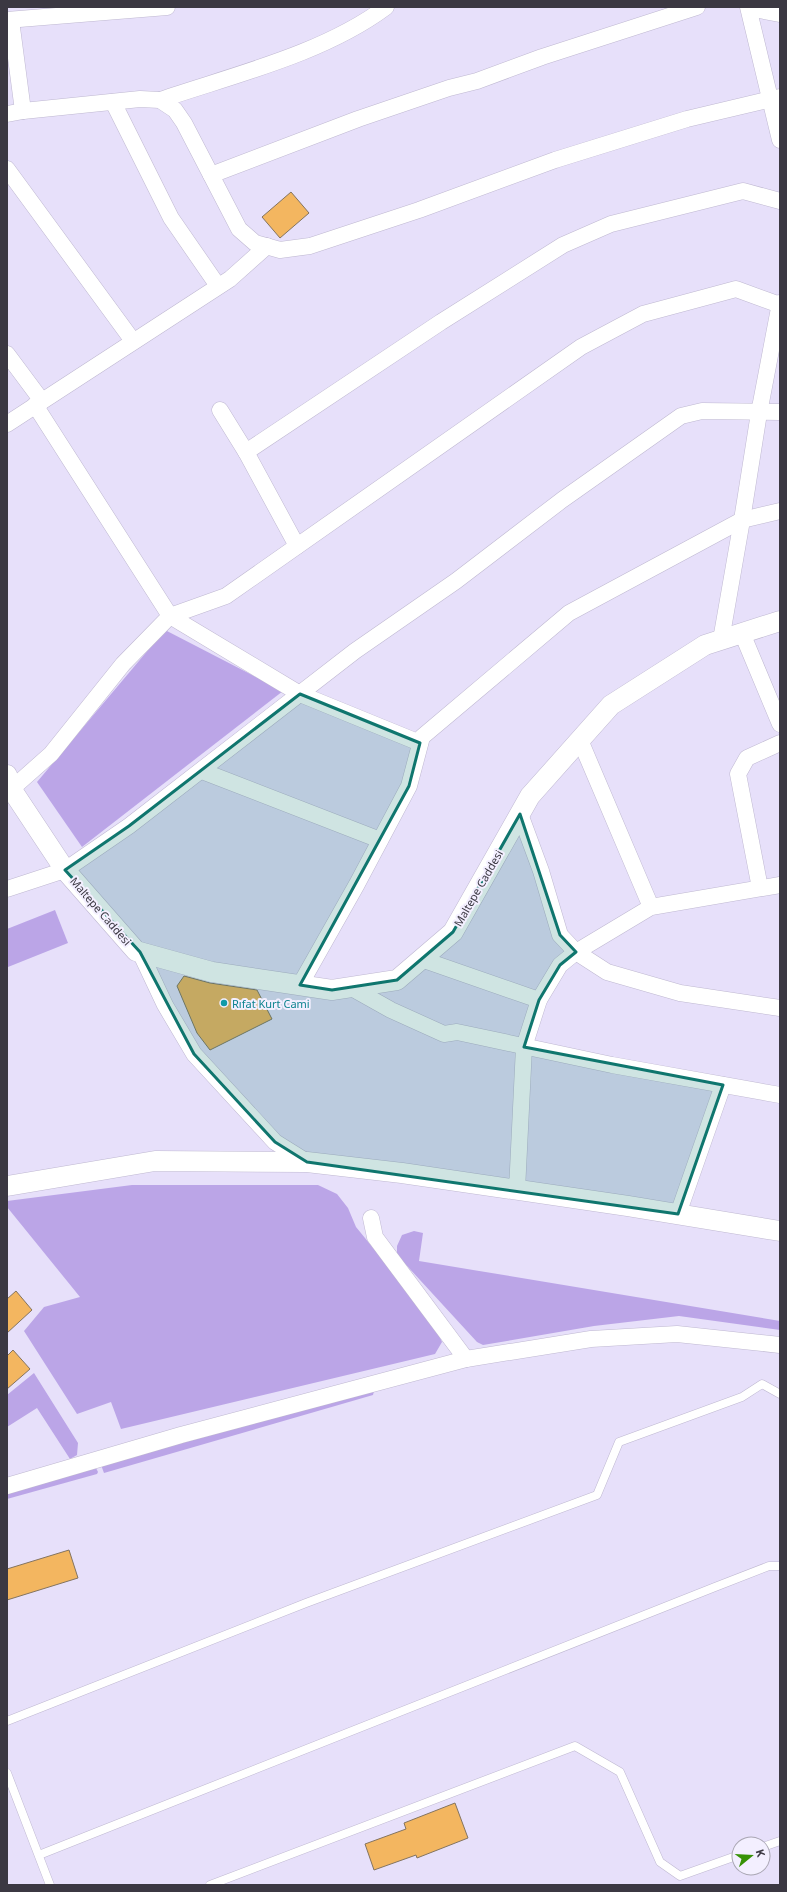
<svg xmlns="http://www.w3.org/2000/svg" width="787" height="1892" viewBox="0 0 787 1892" font-family="'Noto Sans',sans-serif">
  <style>
    .green { fill: #bba5e7 }
    .building { fill: #f3b660; stroke: #84745f }
    .lines { fill: none; stroke-linecap: round; stroke-linejoin: round }
    .service-casing { stroke: #bfb8d1; stroke-width: 9 }
    .minor-casing { stroke: #bfb8d1; stroke-width: 17 }
    .tertiary-casing { stroke: #bfb8d1; stroke-width: 21 }
    .service { stroke: #fff; stroke-width: 8 }
    .minor { stroke: #fff; stroke-width: 16 }
    .tertiary { stroke: #fff; stroke-width: 20 }
    .marked { fill: #0f766e; fill-opacity: 0.2; stroke: #0f766e; stroke-width: 3; stroke-linejoin: round }
    .culture-dot { fill: #0f9aa8; stroke: #f3efff; stroke-width: 1.5 }
    .labels { text-anchor: middle; dominant-baseline: central; stroke-width: 4; stroke-linejoin: round; paint-order: stroke }
    .street-label { font-size: 11px; fill: #3b3842; stroke: #f3efff }
    .culture-label { font-size: 11px; fill: #0d838f; stroke: #f3efff; text-anchor: start }
  </style>
  <rect width="100%" height="100%" fill="#e7e0fa"/>
  <g class="green">
    <polygon points="165,630 283,691 82,847 37,782"/>
    <polygon points="55,910 68,943 8,967 7,929"/>
    <polygon points="132,1185 318,1185 337,1194 348,1208 356,1227 432,1320 442,1342 435,1354 121,1429 111,1402 77,1414 24,1331 44,1307 80,1297 7,1207 7,1201"/>
    <polygon points="414,1231 423,1233 419,1261 780,1321 780,1330 679,1316 594,1326 483,1345 477,1342 397,1255 397,1246 402,1235"/>
    <polygon points="34,1373 78,1443 77,1455 70,1459 37,1408 7,1427 7,1395"/>
    <polygon points="374,1391 373,1395 104,1473 101,1465"/>
    <polygon points="95,1466 98,1472 97,1474 7,1499 7,1491"/>
  </g>
  <g class="building">
    <polygon points="291,192 309,213 280,238 262,217"/>
    <polygon points="184,976 210,983 257,990 272,1019 210,1050 197,1033 177,986"/>
    <polygon points="16,1291 32,1310 7,1333 7,1299"/>
    <polygon points="13,1350 30,1369 7,1389 7,1356"/>
    <polygon points="69,1550 78,1578 7,1600 7,1569"/>
    <polygon points="455,1803 468,1838 417,1858 416,1855 374,1870 365,1844 406,1829 404,1823"/>
  </g>
  <g class="lines">
    <g class="service-casing">
      <g id="service">
        <polyline points="7,1721 306,1603 597,1495 619,1442 742,1397 762,1384 780,1394"/>
        <polyline points="7,1773 50,1885"/>
        <polyline points="763,1847 780,1841"/>
        <polyline points="39,1855 715,1587 769,1566 780,1566"/>
        <polyline points="210,1885 575,1746 620,1772 660,1862 680,1876 739,1855"/>
      </g>
    </g>
    <g class="minor-casing">
      <g id="minor">
        <polyline points="748,7 780,140"/>
        <polyline points="7,20 167,7"/>
        <polyline points="11,20 23,111"/>
        <path d="M 160,100 C 233,75 323,54 386,7"/>
        <polyline points="113,102 171,218 218,286"/>
        <polyline points="7,114 23,111 140,99 160,100 175,110 184,123 239,229 255,243 280,250 310,246 419,210 555,160 687,119 780,97"/>
        <polyline points="7,169 133,341"/>
        <polyline points="211,175 358,119 449,88 477,81 542,57 697,7"/>
        <polyline points="7,354 42,401"/>
        <polyline points="35,405 170,616 300,694 420,743"/>
        <polyline points="220,410 246,452 297,546"/>
        <polyline points="7,424 230,279 267,246"/>
        <polyline points="246,452 441,322 563,245 611,224 743,191 780,201"/>
        <polyline points="742,633 780,724"/>
        <polyline points="721,640 742,520 759,413 780,303"/>
        <polyline points="580,740 651,907"/>
        <polyline points="202,771 380,840"/>
        <polyline points="7,793 51,754 123,664 170,616 226,596 581,347 643,314 736,289 780,305"/>
        <polyline points="520,814 541,871 560,935 576,952 607,972 680,993 780,1008"/>
        <polyline points="760,888 738,774 747,758 780,743"/>
        <polyline points="7,889 65,870 129,826 355,651 456,581 562,500 681,416 702,411 780,412"/>
        <polyline points="140,952 165,1005 194,1054 275,1142 307,1162"/>
        <polyline points="421,959 539,1000"/>
        <polyline points="300,985 357,884 409,786 422,737 569,613 742,520 780,511"/>
        <polyline points="350,987 391,1010 444,1034 457,1032 612,1065 780,1095"/>
        <polyline points="517,1190 524,1047 539,1000 560,965 576,952 651,907 780,885"/>
        <polyline points="678,1214 723,1085"/>
        <polyline points="371,1218 375,1237 466,1359"/>
        <polyline points="7,1486 181,1435 466,1359 591,1339 677,1334 780,1345"/>
      </g>
    </g>
    <g class="tertiary-casing">
      <g id="tertiary">
        <polyline points="754,7 780,12"/>
        <polyline points="7,775 12,790 65,870 136,951 212,972 332,990 397,980 453,932 530,796 611,705 705,645 780,621"/>
        <polyline points="7,1186 155,1161 307,1162 402,1173 628,1206 780,1231"/>
      </g>
    </g>
    <use href="#service" class="service"/>
    <use href="#minor" class="minor"/>
    <use href="#tertiary" class="tertiary"/>
  </g>
  <path class="marked" d="M 300,694 L 420,743 L 409,786 L 300,985 L 332,990 L 397,980 L 453,932 L 520,814 L 560,935 L 576,952 L 560,965 L 539,1000 L 524,1047 L 723,1085 L 678,1214 L 307,1162 L 275,1142 L 194,1054 L 140,952 L 65,870 L 129,826 Z"/>
  <circle class="culture-dot" cx="224" cy="1003" r="4"/>
  <g class="labels">
    <g class="street-label">
      <text transform="translate(478 888) rotate(-60)">Maltepe Caddesi</text>
      <text transform="translate(101 911) rotate(49)">Maltepe Caddesi</text>
    </g>
    <g class="culture-label">
      <text x="232" y="1003">Rıfat Kurt Cami</text>
    </g>
  </g>
  <rect width="787" height="1892" fill="none" stroke="#3b3842" stroke-width="16"/>
  <g transform="translate(751 1856) rotate(72)"><circle r="19" fill="#f3efff" stroke="#a9a6b3"/>
  <path d="M0-3L7 15L0 10L-7 15Z" fill="#379207"/>
  <text y="-6" font-size="11" font-weight="bold" text-anchor="middle" fill="#3b3842">K</text>
  </g>
</svg>
